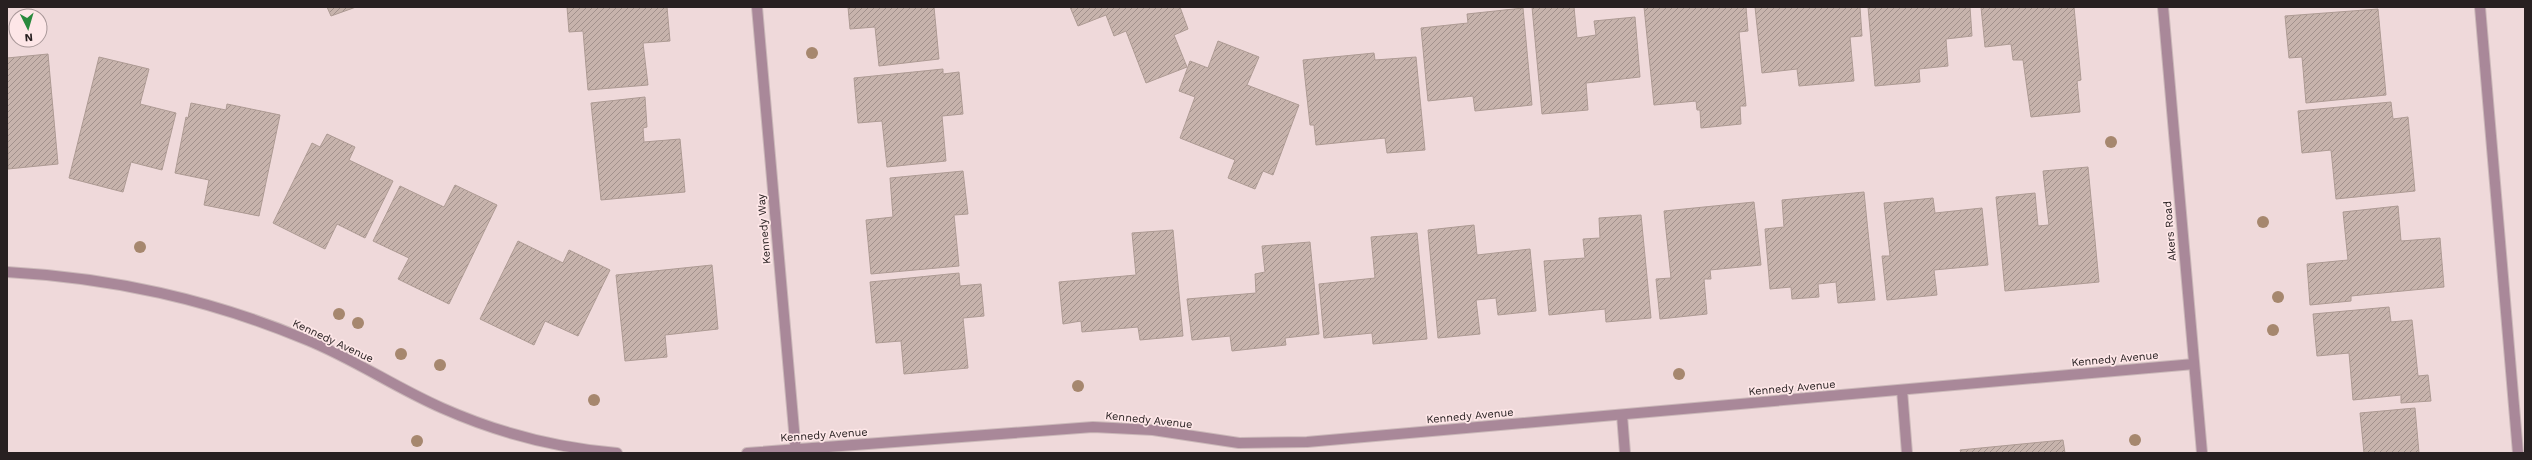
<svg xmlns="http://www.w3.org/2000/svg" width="2532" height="460" viewBox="0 0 2532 460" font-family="'Work Sans',sans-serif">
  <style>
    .building { fill: url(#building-hatch); stroke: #ae9b94 }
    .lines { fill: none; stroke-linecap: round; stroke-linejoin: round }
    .minor-casing { stroke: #cbb8b9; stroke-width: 12 }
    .minor { stroke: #a98899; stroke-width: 10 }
    .tree { fill: #a6876e }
    .labels { text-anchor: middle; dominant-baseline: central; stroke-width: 3.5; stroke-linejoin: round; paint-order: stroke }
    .street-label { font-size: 11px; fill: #282021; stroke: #fde6e7 }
  </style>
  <defs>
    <pattern id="building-hatch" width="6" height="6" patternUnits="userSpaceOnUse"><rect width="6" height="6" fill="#c7b3ac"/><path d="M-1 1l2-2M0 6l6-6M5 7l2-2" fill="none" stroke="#a2918c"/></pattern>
  </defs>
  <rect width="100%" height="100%" fill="#efd9da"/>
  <g class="building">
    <polygon points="327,7 356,7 331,16"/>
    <polygon points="567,7 667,7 670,41 643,43 648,85 588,90 583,31 569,32"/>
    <polygon points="848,7 934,7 939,59 879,66 875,27 850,29"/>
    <polygon points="1070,7 1180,7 1188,29 1174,35 1187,67 1146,83 1126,31 1114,36 1106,15 1078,26"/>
    <polygon points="1532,7 1574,7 1577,38 1596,35 1594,21 1635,17 1640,77 1586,83 1588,110 1542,114"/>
    <polygon points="1644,7 1746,7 1748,31 1739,32 1746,106 1740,106 1741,124 1701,128 1700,110 1697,110 1696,101 1654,105"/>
    <polygon points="1755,7 1860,7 1862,36 1850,37 1854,81 1799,86 1797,69 1762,73"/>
    <polygon points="1868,7 1970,7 1972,36 1946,39 1948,66 1919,69 1920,82 1875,86"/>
    <polygon points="1981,7 2074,7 2081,80 2077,81 2080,112 2031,117 2023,60 2013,60 2011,44 1985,47"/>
    <polygon points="1523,8 1532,105 1475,111 1473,96 1428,101 1421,28 1468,23 1467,14"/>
    <polygon points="2378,9 2386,95 2306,103 2302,57 2289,58 2285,16"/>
    <polygon points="1218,41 1259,57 1247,85 1299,105 1273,175 1263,171 1255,189 1228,178 1235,160 1180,138 1195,97 1179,91 1190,61 1208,68"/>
    <polygon points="1374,53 1375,60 1416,57 1425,150 1387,153 1385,138 1316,145 1314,125 1310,125 1303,60"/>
    <polygon points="48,54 58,164 8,169 7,58"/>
    <polygon points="99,57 149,69 140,104 176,113 162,170 131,162 123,192 69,178"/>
    <polygon points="943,69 943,74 959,72 963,114 942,116 946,161 887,167 882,121 858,123 854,78"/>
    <polygon points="645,97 647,127 643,128 644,142 680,139 685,192 601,200 591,103"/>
    <polygon points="2391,102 2393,119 2408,117 2415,191 2336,199 2331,150 2302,153 2298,111"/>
    <polygon points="191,103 226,110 227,104 280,115 259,216 204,205 209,180 175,173 186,117 188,118"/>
    <polygon points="327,134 355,147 349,160 393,181 365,238 337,224 325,249 273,223 312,143 320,147"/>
    <polygon points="2088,167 2099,282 2005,291 1996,197 2035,193 2038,226 2049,225 2043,171"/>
    <polygon points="963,171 968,214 954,215 959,266 871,274 866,220 893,217 890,178"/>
    <polygon points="455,185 497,205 449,304 398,279 409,258 373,241 400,186 444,207"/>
    <polygon points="1864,192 1875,300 1838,303 1836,282 1818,284 1819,297 1792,299 1791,287 1770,289 1765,229 1784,227 1782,200"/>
    <polygon points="1933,198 1935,213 1982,208 1988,265 1934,270 1937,295 1887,300 1882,256 1890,256 1884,203"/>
    <polygon points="1754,202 1761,265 1710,270 1711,279 1704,279 1707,314 1660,319 1656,279 1671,278 1664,211"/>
    <polygon points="2398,206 2401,241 2440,238 2444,287 2351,296 2351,301 2310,305 2307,264 2348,260 2343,212"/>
    <polygon points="1641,215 1651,318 1606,322 1605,309 1549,315 1544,261 1585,258 1583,239 1600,238 1599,218"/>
    <polygon points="1474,225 1477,255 1530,249 1536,311 1498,315 1496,298 1476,300 1480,334 1438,338 1428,230"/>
    <polygon points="1173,230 1183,336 1140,340 1138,327 1082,332 1081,321 1063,324 1059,282 1136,275 1132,233"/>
    <polygon points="1417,233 1427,339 1373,344 1372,333 1324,338 1319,284 1375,278 1371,237"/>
    <polygon points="518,241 563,263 569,250 610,270 578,336 545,321 534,345 480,319"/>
    <polygon points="1310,242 1319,334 1285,338 1286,345 1232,351 1230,336 1192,340 1187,299 1256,293 1255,274 1265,272 1262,246"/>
    <polygon points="712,265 718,329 665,335 667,357 625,361 616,275"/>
    <polygon points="959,273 960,286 981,284 984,316 963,318 968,368 904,374 901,341 876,343 870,282"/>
    <polygon points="2389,307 2391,322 2412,320 2418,376 2428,375 2431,401 2401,403 2401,395 2353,400 2349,353 2317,356 2313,314"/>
    <polygon points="2415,408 2419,453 2364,453 2360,413"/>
    <polygon points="2063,440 2065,453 1961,453 1960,450"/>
  </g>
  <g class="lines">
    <g class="minor-casing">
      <g id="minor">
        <polyline points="757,7 796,453"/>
        <polyline points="2163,7 2202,453"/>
        <polyline points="2480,7 2518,453"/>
        <path d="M 7,272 C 113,278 209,299 307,340 C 354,359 396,388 442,408 C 496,432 558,448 617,453"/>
        <polyline points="1902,390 1907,453"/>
        <polyline points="1622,415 1625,453"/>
        <polyline points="747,453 1093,427 1153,430 1239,443 1307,442 2194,364"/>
      </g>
    </g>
    <use href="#minor" class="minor"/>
  </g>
  <g class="tree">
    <circle cx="812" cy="53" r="6"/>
    <circle cx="2111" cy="142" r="6"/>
    <circle cx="2263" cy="222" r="6"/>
    <circle cx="140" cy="247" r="6"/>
    <circle cx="2278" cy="297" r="6"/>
    <circle cx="339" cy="314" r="6"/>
    <circle cx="358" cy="323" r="6"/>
    <circle cx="2273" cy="330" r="6"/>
    <circle cx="401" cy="354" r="6"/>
    <circle cx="440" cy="365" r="6"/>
    <circle cx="1679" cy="374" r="6"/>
    <circle cx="1078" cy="386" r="6"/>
    <circle cx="594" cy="400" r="6"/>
    <circle cx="2135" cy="440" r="6"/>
    <circle cx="417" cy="441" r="6"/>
  </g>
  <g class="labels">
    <g class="street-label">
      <text transform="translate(764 229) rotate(-95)">Kennedy Way</text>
      <text transform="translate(2170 231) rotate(-95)">Akers Road</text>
      <text transform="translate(333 341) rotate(25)">Kennedy Avenue</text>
      <text transform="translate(2115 359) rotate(-5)">Kennedy Avenue</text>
      <text transform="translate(1792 388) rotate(-5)">Kennedy Avenue</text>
      <text transform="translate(1470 416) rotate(-5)">Kennedy Avenue</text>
      <text transform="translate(1149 420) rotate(6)">Kennedy Avenue</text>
      <text transform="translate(824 435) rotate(-4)">Kennedy Avenue</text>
    </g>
  </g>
  <rect width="2532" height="460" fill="none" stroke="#282021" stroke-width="16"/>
  <g transform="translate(28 28) rotate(175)"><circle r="19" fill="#fde6e7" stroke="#a89798"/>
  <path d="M0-3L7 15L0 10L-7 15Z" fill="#29893c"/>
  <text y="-6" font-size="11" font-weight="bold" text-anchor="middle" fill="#282021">N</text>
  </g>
</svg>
